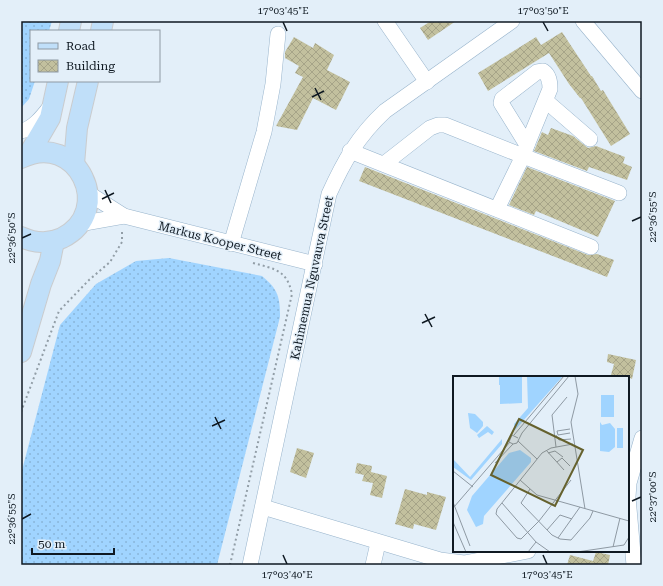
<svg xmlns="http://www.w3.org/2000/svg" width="663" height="586" viewBox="0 0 663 586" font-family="'Roboto Serif',serif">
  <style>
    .grass { fill: url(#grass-dots) }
    .building { fill: url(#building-cross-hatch) }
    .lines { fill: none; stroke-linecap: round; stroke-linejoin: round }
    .minor-casing { stroke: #98b4cc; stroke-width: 16 }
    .major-casing { stroke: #caccce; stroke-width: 22 }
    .path { stroke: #929ea7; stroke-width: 2; stroke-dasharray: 2 3; stroke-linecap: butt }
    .minor { stroke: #fff; stroke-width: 15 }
    .major { stroke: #c0dff9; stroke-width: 20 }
    .ticks { fill: none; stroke: #0f1922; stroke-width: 1.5 }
    .labels { text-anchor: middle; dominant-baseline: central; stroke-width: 3; stroke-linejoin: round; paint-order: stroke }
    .street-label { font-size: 12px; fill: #0f1922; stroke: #e3eff9 }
    .inset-road { fill: none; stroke: #8e99a3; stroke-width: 1 }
    .view { fill: #65612d; fill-opacity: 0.15; stroke: #65612d; stroke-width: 2 }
    .inset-edge { fill: none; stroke: #0f1922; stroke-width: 2 }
    .neatline { fill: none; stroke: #0f1922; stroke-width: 1.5 }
    .ticks-label { font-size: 10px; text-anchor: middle; fill: #0f1922 }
  </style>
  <defs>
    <pattern id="grass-dots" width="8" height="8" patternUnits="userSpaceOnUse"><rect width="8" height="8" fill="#a0d4ff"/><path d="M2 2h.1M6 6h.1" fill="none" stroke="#89b5da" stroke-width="1.8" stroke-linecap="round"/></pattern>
    <pattern id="building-cross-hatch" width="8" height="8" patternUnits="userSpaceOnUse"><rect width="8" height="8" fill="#c2c09e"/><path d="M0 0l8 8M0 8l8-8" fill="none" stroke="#a6a488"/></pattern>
  </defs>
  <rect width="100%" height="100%" fill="#e3eff9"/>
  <g class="grass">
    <polygon points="21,21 52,21 49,31 31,31 31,81 35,81 29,99 21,108"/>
    <path d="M 169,258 L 262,276 C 278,289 280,297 280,317 L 217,565 L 21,565 L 21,474 L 60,325 L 96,284 L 136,261 Z"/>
  </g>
  <g class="building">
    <polygon points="431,21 456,21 428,40 420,28"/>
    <polygon points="562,32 591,76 592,76 601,91 603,90 630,134 611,146 581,98 580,98 569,84 549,53 488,91 478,73 536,37 541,45"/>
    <polygon points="294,37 313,48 315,43 334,55 327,70 350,82 336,110 313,98 297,130 276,126 303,77 295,73 299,66 285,58 285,52"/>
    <polygon points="551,128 573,136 588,148 596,146 625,157 623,163 632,167 627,180 589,167 587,171 534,151 542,132 548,135"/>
    <polygon points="365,167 588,255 597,254 614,260 607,277 359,181"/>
    <polygon points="527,167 615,201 598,237 536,211 534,215 509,205"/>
    <polygon points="608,354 636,360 632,379 628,377 611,375 614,364 607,362"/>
    <polygon points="297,448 314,453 306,478 290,472"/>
    <polygon points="357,463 372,466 371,472 387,476 382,498 370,495 373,483 362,481 364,475 355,473"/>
    <polygon points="405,489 427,495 427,492 446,497 436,530 414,524 413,529 395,524"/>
    <polygon points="596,552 610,555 608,565 567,565 570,555 593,561"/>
  </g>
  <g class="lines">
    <g class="minor-casing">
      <g id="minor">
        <polyline points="385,21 427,82"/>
        <polyline points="583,21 642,91"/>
        <path d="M 543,71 C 549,75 550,81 550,89 L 527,145 L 501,103 L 502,99 L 537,72 Z"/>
        <polyline points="546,101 590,139"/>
        <path d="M 21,131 C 33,129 43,116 50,107"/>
        <polyline points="350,151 591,247"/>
        <polyline points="384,164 430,128 438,125 445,125 523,156 527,145"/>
        <polyline points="88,193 124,216 315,264"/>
        <polyline points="497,209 523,156 619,193"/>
        <polyline points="79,224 124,216"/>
        <polyline points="231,244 264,132 273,84 278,34"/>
        <polyline points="263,507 440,560 464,563 528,551"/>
        <path d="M 250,565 L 329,194 C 344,161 358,136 385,111 L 512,21"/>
        <polyline points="373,565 378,543"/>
        <polyline points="634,565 628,497 629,483 642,438"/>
      </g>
    </g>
    <g class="major-casing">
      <g id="major">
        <polyline points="69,31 71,21"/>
        <polyline points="101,31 103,21"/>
        <polyline points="29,154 50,118 58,81"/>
        <path d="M 21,158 C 77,130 116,211 62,238 C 49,244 34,243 21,237"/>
        <polyline points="74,164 77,128 88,81"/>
        <polyline points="21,352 41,284 50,261 54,241"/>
      </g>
    </g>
    <g class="path">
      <polyline points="21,412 59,311 89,280 110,262 122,242 122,230"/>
      <path d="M 230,565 L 292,294 C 287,270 275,269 253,263"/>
    </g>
    <use href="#minor" class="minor"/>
    <use href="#major" class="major"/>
  </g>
  <path class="ticks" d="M 283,22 L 287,31M 543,22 L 548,31M 315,88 L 321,100M 312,97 L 324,91M 105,190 L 111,203M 102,199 L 114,193M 632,221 L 641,217M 22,238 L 31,234M 425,314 L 432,327M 422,323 L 435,317M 215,417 L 221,429M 212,426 L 225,420M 632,501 L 641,497M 22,519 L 31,514M 283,555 L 287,564M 543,555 L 547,564"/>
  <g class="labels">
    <g class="street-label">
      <text transform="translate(220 241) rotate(14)">Markus Kooper Street</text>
      <text transform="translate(312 278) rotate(-78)">Kahimemua Nguvauva Street</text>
    </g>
  </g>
  <g transform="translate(453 376)">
    <rect width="176" height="176" fill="#e3eff9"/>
    <path d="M 74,0 L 110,0 L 62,54 L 61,48 L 75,32 ZM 47,9 L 69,9 L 69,27 L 47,28 ZM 154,48 L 161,54 L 160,72 L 154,75 L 148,70 L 148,52 ZM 34,50 L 41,56 L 39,59 L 35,56 L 26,62 L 24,59 ZM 49,63 L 49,68 L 18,104 L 0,91 L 0,83 L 17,101 ZM 67,74 L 78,82 L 78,86 L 31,140 L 30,148 L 23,151 L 14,134 L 19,120 L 56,77 Z" fill="#a0d4ff"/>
    <path d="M 15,37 L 22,38 L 30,46 L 30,50 L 24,57 L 17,52 Z" fill="#a0d4ff"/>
    <path d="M 46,0 L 69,0 L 69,9 L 46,9 ZM 148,19 L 161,19 L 161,41 L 148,41 ZM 147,46 L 149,49 L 157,47 L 162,53 L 162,71 L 156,76 L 147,75 ZM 164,52 L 170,52 L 170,72 L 164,72 Z" fill="#a0d4ff"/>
    <path class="inset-road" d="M 122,0 L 125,18 L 118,46 L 132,133M 117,53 L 104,55 L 105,59 L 117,57M 61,59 L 111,0M 103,59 L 106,64 L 118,63M 65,62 L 59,59 L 56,66 L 60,68 L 64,67 L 69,57 L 116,0M 65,65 L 84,83M 103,71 L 99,39 L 114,21M 93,74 L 111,94M 95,77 L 102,75 L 110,81M 104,86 L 109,82 L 117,90M 42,87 L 60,68M 0,95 L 20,111M 67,104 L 84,119 L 176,145M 118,104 L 86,145 L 68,163 L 64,162 L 43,138 L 44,133 L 89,77 L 98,72 L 120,68M 77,113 L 68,127 L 99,159 L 107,163 L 118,164 L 137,142 L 140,135M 0,126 L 17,170M 49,127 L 83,166 L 97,176M 1,131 L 57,66M 0,146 L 13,176M 94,154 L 107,139 L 119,143M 105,162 L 127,131M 160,171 L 167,142M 75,176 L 83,166M 124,176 L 171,169 L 176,161"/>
    <path class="view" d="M 66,43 L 130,74 L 102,130 L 38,99 Z"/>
    <rect width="176" height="176" class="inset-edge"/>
  </g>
  <rect width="663" height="586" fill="none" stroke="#e3eff9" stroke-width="44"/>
  <rect x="30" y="30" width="130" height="52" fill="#e3eff9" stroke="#8e99a3"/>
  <rect x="38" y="43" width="20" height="6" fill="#c0dff9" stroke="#8e99a3"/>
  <text x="66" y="50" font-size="12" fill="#0f1922">Road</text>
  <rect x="38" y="60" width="20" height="12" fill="url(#building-cross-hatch)" stroke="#8e99a3"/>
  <text x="66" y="70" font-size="12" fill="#0f1922">Building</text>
  <path d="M32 548v6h82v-6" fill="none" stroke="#0f1922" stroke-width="2"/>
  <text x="38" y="548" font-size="12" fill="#0f1922" stroke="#e3eff9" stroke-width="3" paint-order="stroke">50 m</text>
  <rect x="22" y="22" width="619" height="542" class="neatline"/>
  <g class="ticks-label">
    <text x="283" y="14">17°03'45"E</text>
    <text x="543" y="14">17°03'50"E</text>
    <text transform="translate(652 217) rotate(-90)" y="4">22°36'55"S</text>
    <text transform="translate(11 238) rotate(-90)" y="4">22°36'50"S</text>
    <text transform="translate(652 497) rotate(-90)" y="4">22°37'00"S</text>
    <text transform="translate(11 519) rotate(-90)" y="4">22°36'55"S</text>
    <text x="287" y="578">17°03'40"E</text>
    <text x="547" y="578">17°03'45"E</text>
  </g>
</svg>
